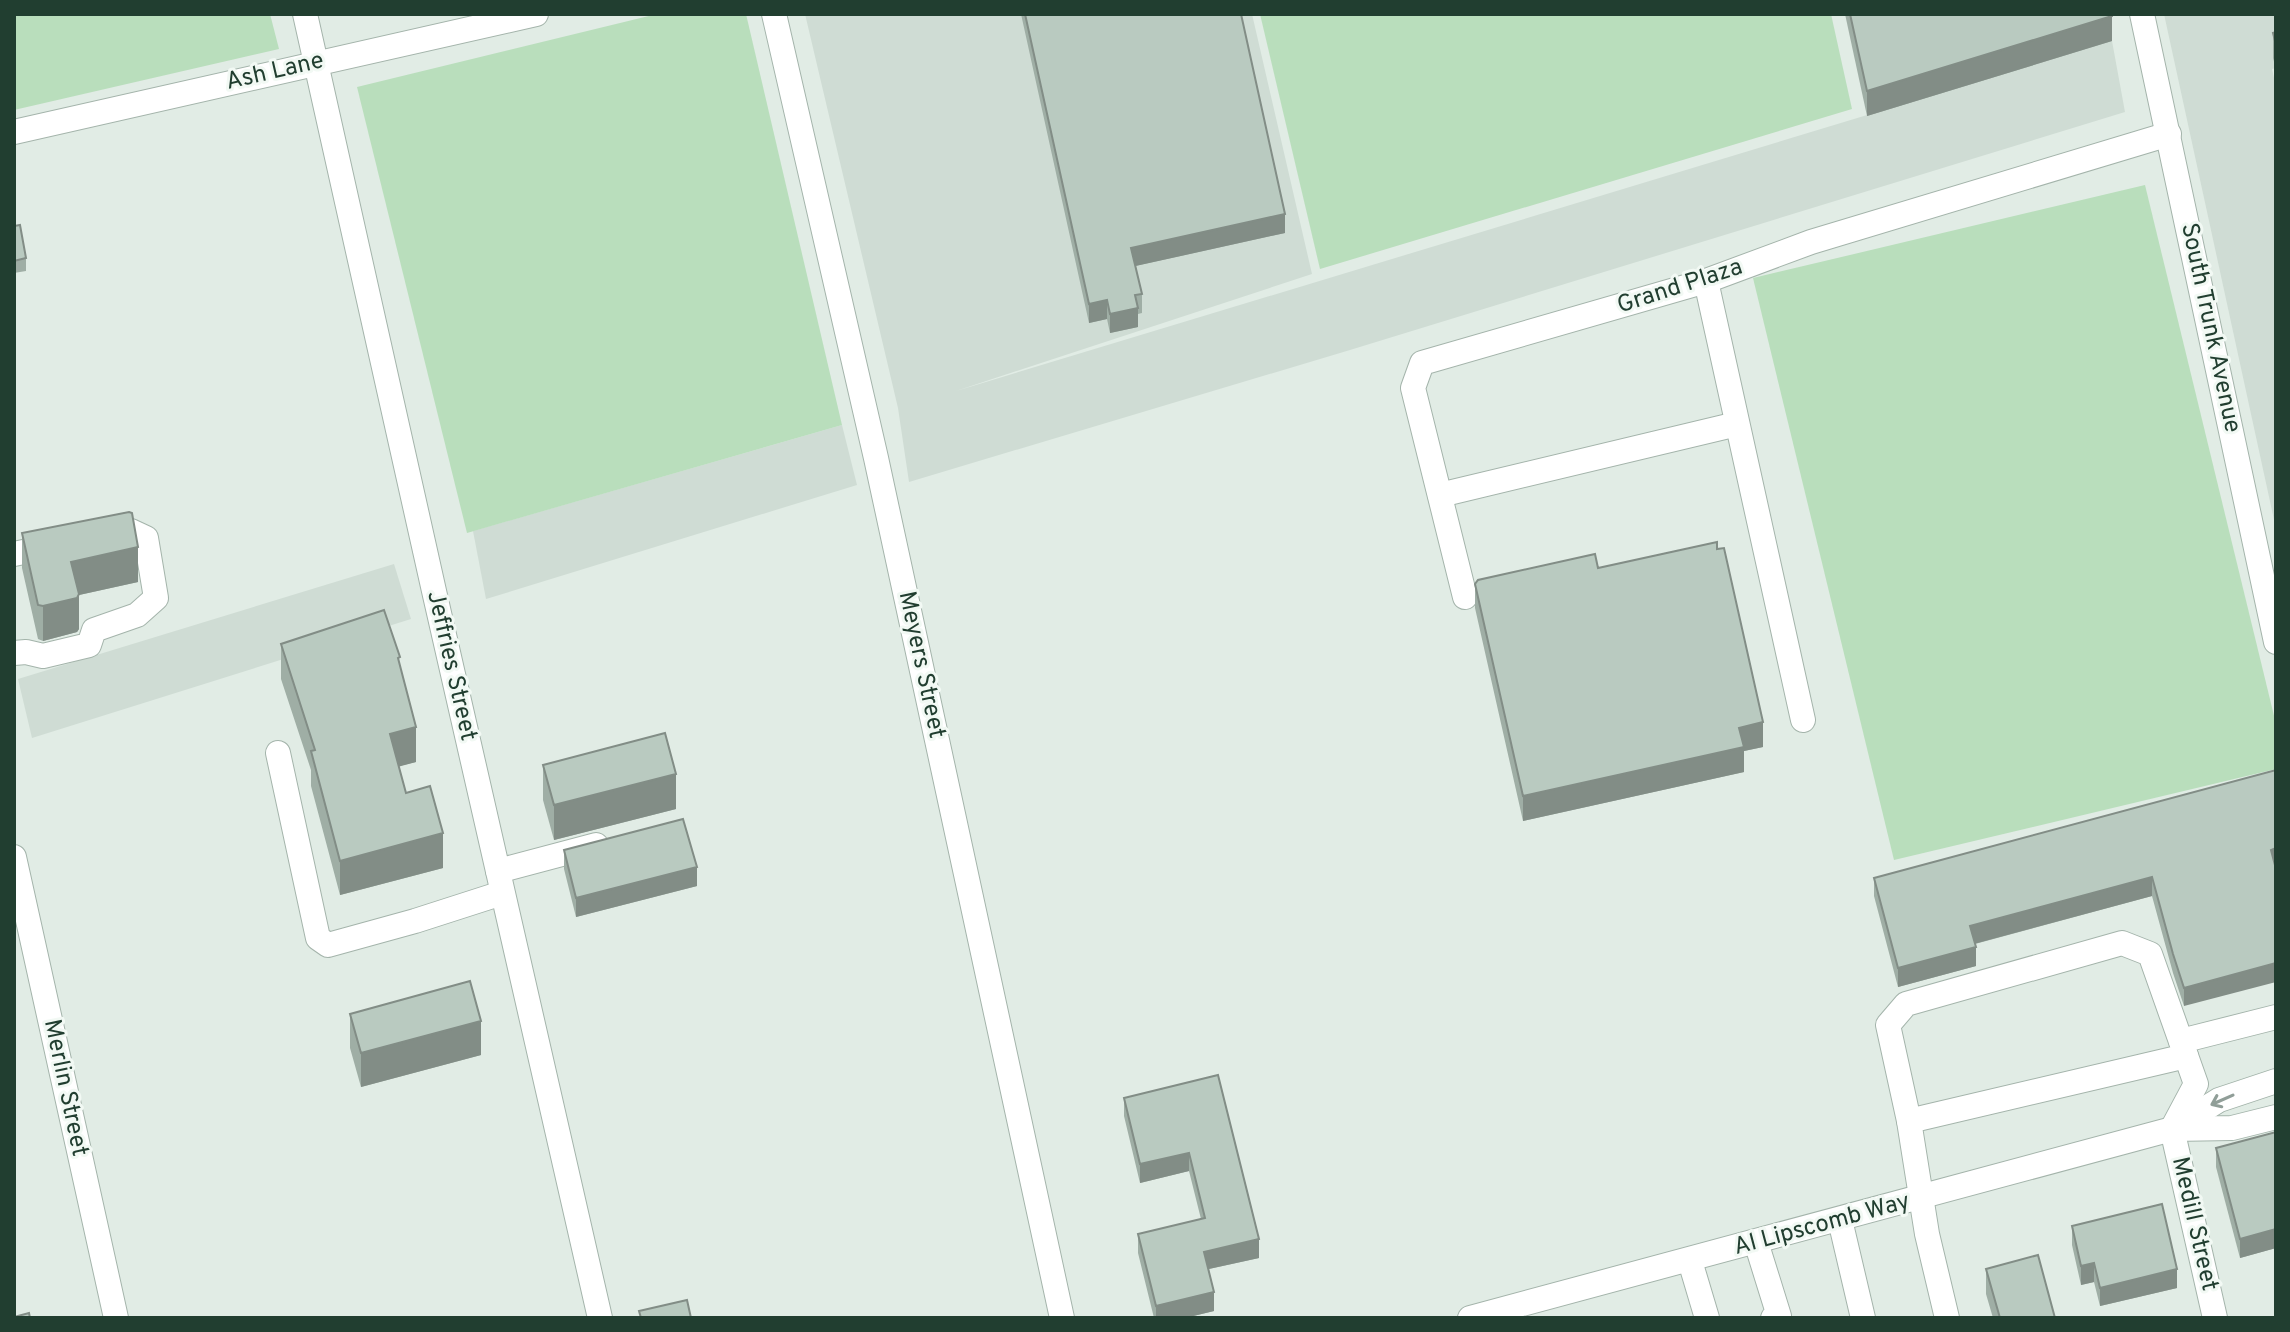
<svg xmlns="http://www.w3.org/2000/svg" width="2290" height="1332" viewBox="0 0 2290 1332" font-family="Overpass,sans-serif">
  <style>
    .built { fill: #cfdcd4 }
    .green { fill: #b9debc }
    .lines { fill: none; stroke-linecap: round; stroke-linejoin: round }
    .minor-casing { stroke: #a4b4ab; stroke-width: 26 }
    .minor { stroke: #fff; stroke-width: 24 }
    .wall { fill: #9faea5 }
    .shaded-wall { fill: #828d86 }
    .building { fill: #b9cac0; stroke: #828d86; stroke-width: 2 }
    .oneway { stroke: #909e98 }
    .labels { text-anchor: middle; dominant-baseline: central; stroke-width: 6; stroke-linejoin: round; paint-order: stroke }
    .street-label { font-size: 24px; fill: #213e30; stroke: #f2f9f4 }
  </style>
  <rect width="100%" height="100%" fill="#e1ece5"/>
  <g class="built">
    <polygon points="805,14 1252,14 1312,274 956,391 2112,41 2125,112 1350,350 909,482 898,408"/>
    <polygon points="2164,14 2276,14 2276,68 2272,69 2276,87 2276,529"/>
    <polygon points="842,425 857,485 486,599 473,531"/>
    <polygon points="394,564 411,619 32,738 18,679"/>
  </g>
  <g class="green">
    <polygon points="14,14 270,14 279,49 14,110"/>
    <polygon points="657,14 746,14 842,425 467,533 357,87"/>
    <polygon points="1260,14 1831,14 1852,109 1320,269"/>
    <polygon points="2145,185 2276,724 2276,769 1894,860 1753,278"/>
  </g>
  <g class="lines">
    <g class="minor-casing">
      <g id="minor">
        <polyline points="305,14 434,591 600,1318"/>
        <polyline points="774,14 876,458 1062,1318"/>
        <polyline points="2142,14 2276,642"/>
        <polyline points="14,132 536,14"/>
        <polyline points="1706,281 1803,720"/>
        <polyline points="1440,495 1737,424"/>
        <polyline points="14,554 52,546"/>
        <polyline points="1465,597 1413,388 1422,363 1706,281 1811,242 2169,134"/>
        <polyline points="14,653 26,652 43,656 89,645 94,630 137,615 156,598 146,538 131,531 104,536"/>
        <polyline points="278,753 318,938 328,945 415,921 502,893"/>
        <polyline points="14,857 116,1318"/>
        <polyline points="498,871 596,845"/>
        <polyline points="2181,1041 2276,1017"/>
        <polyline points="1909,1121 2186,1056"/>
        <polyline points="2174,1128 2219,1100 2276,1081"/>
        <polyline points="2172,1129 2215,1318"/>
        <polyline points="1840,1220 1863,1318"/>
        <polyline points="1756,1242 1779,1316 1773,1318"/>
        <polyline points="1690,1261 1707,1318"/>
        <polyline points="1470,1318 2172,1129 2232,1128 2276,1117"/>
        <polyline points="1947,1318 1927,1234 1909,1121 1888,1025 1906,1004 2122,943 2150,954 2196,1084 2172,1129"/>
      </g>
    </g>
    <use href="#minor" class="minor"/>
  </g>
  <g class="wall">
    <polygon points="1021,14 1241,14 1285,233 1135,266 1142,294 1142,313 1138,314 1138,327 1110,333 1107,319 1089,323"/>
    <polygon points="1845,14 2112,14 2112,41 1867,116"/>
    <polygon points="2276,32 2276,69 2273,58 2273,33"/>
    <polygon points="14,226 26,258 26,271 14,273"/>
    <polygon points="22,533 138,582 79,595 79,629 77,632 43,641 38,639 22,568"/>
    <polygon points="1717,549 1763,747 1744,751 1744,772 1523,821 1475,608 1475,584 1598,568"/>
    <polygon points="281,644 400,668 416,762 399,766 406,793 443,868 340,895 311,786 311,770 281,679"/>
    <polygon points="543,765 676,809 554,840 543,800"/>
    <polygon points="2276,770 2184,1006 2173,973 2152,896 1975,944 1976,966 1898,987 1874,896 1874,878"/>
    <polygon points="564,850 697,886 576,917 564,869"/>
    <polygon points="350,1014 481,1055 361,1087 350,1048"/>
    <polygon points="1218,1075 1259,1258 1209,1269 1214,1311 1185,1318 1154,1318 1138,1253 1138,1234 1201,1219 1189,1171 1140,1183 1124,1116 1124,1098"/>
    <polygon points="2276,1132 2276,1248 2240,1258 2216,1167 2216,1148"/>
    <polygon points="2072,1226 2177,1288 2100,1306 2094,1282 2081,1285 2072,1245"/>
    <polygon points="1986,1269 2055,1318 1993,1318 1986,1294"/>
  </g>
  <g class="shaded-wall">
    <polygon points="2112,16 2112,41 1867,116 1867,91"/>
    <polygon points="1285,214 1285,233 1131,267 1131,248"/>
    <polygon points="1107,300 1107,319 1089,323 1089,304"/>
    <polygon points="1138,308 1138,327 1110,333 1110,314"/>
    <polygon points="138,547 138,582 79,595 79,629 77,632 43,641 43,606 71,562"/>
    <polygon points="1763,722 1763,747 1744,751 1744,772 1523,821 1523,796 1739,728"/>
    <polygon points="416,727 416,762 390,769 390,734"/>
    <polygon points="676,774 676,809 554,840 554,805"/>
    <polygon points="443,833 443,868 340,895 340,861"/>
    <polygon points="2276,848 2276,867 2271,850"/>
    <polygon points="697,867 697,886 576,917 576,898"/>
    <polygon points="2152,877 2152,896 1970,945 1970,926"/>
    <polygon points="1976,947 1976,966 1898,987 1898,968"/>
    <polygon points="2276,963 2276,982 2184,1006 2184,988"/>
    <polygon points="481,1021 481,1055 361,1087 361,1053"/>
    <polygon points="1189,1153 1189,1171 1140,1183 1140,1164"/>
    <polygon points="2276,1229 2276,1248 2240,1258 2240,1239"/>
    <polygon points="1259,1239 1259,1258 1204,1270 1204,1252"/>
    <polygon points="2094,1263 2094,1282 2081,1285 2081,1266"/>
    <polygon points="2177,1269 2177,1288 2100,1306 2100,1288"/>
    <polygon points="1214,1292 1214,1311 1185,1318 1156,1318 1156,1306"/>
  </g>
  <g class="building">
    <polygon points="1025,14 1241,14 1285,214 1131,248 1142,294 1135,295 1138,308 1110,314 1107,300 1089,304"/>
    <polygon points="1850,14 2112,14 2112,16 1867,91"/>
    <polygon points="2276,32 2276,45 2273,33"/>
    <polygon points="20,225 26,258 14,261 14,226"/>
    <polygon points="129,512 132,513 138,547 71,562 79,594 77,598 43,606 38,605 22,533"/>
    <polygon points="1717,542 1717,549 1724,548 1763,722 1739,728 1744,747 1523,796 1475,584 1478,580 1595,554 1598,568"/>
    <polygon points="384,610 400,657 398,658 416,727 390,734 406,793 430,786 443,833 340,861 311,751 315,750 281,644"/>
    <polygon points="665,733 676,774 554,805 543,765"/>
    <polygon points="2276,770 2276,848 2271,850 2276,869 2276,963 2184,988 2173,954 2152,877 1970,926 1976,947 1898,968 1874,878"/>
    <polygon points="683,819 697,867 576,898 564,850"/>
    <polygon points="470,981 481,1021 361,1053 350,1014"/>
    <polygon points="1218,1075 1259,1239 1204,1252 1214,1292 1156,1306 1138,1234 1205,1218 1189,1153 1140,1164 1124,1098"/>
    <polygon points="2276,1132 2276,1229 2240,1239 2216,1148"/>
    <polygon points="2162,1204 2177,1269 2100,1288 2094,1263 2081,1266 2072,1226"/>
    <polygon points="2038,1255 2055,1318 2000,1318 1986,1269"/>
    <polygon points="687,1300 691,1318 641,1318 639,1311"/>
    <polygon points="29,1313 30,1318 14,1318 14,1317"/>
  </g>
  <defs><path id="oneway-shaft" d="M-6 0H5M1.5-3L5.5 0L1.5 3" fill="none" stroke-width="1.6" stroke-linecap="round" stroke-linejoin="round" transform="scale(2)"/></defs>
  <use class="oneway" href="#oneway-shaft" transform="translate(2222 1100) rotate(156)"/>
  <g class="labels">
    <g class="street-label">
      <text transform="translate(275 72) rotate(-13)">Ash Lane</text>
      <text transform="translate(1680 287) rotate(-18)">Grand Plaza</text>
      <text transform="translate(2210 328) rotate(78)">South Trunk Avenue</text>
      <text transform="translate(921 665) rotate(78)">Meyers Street</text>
      <text transform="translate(451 666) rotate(77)">Jeffries Street</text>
      <text transform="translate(65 1088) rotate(78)">Merlin Street</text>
      <text transform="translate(2194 1224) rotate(77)">Medill Street</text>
      <text transform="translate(1822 1225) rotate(-15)">Al Lipscomb Way</text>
    </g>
  </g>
  <rect width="2290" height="1332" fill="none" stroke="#213e30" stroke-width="32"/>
</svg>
